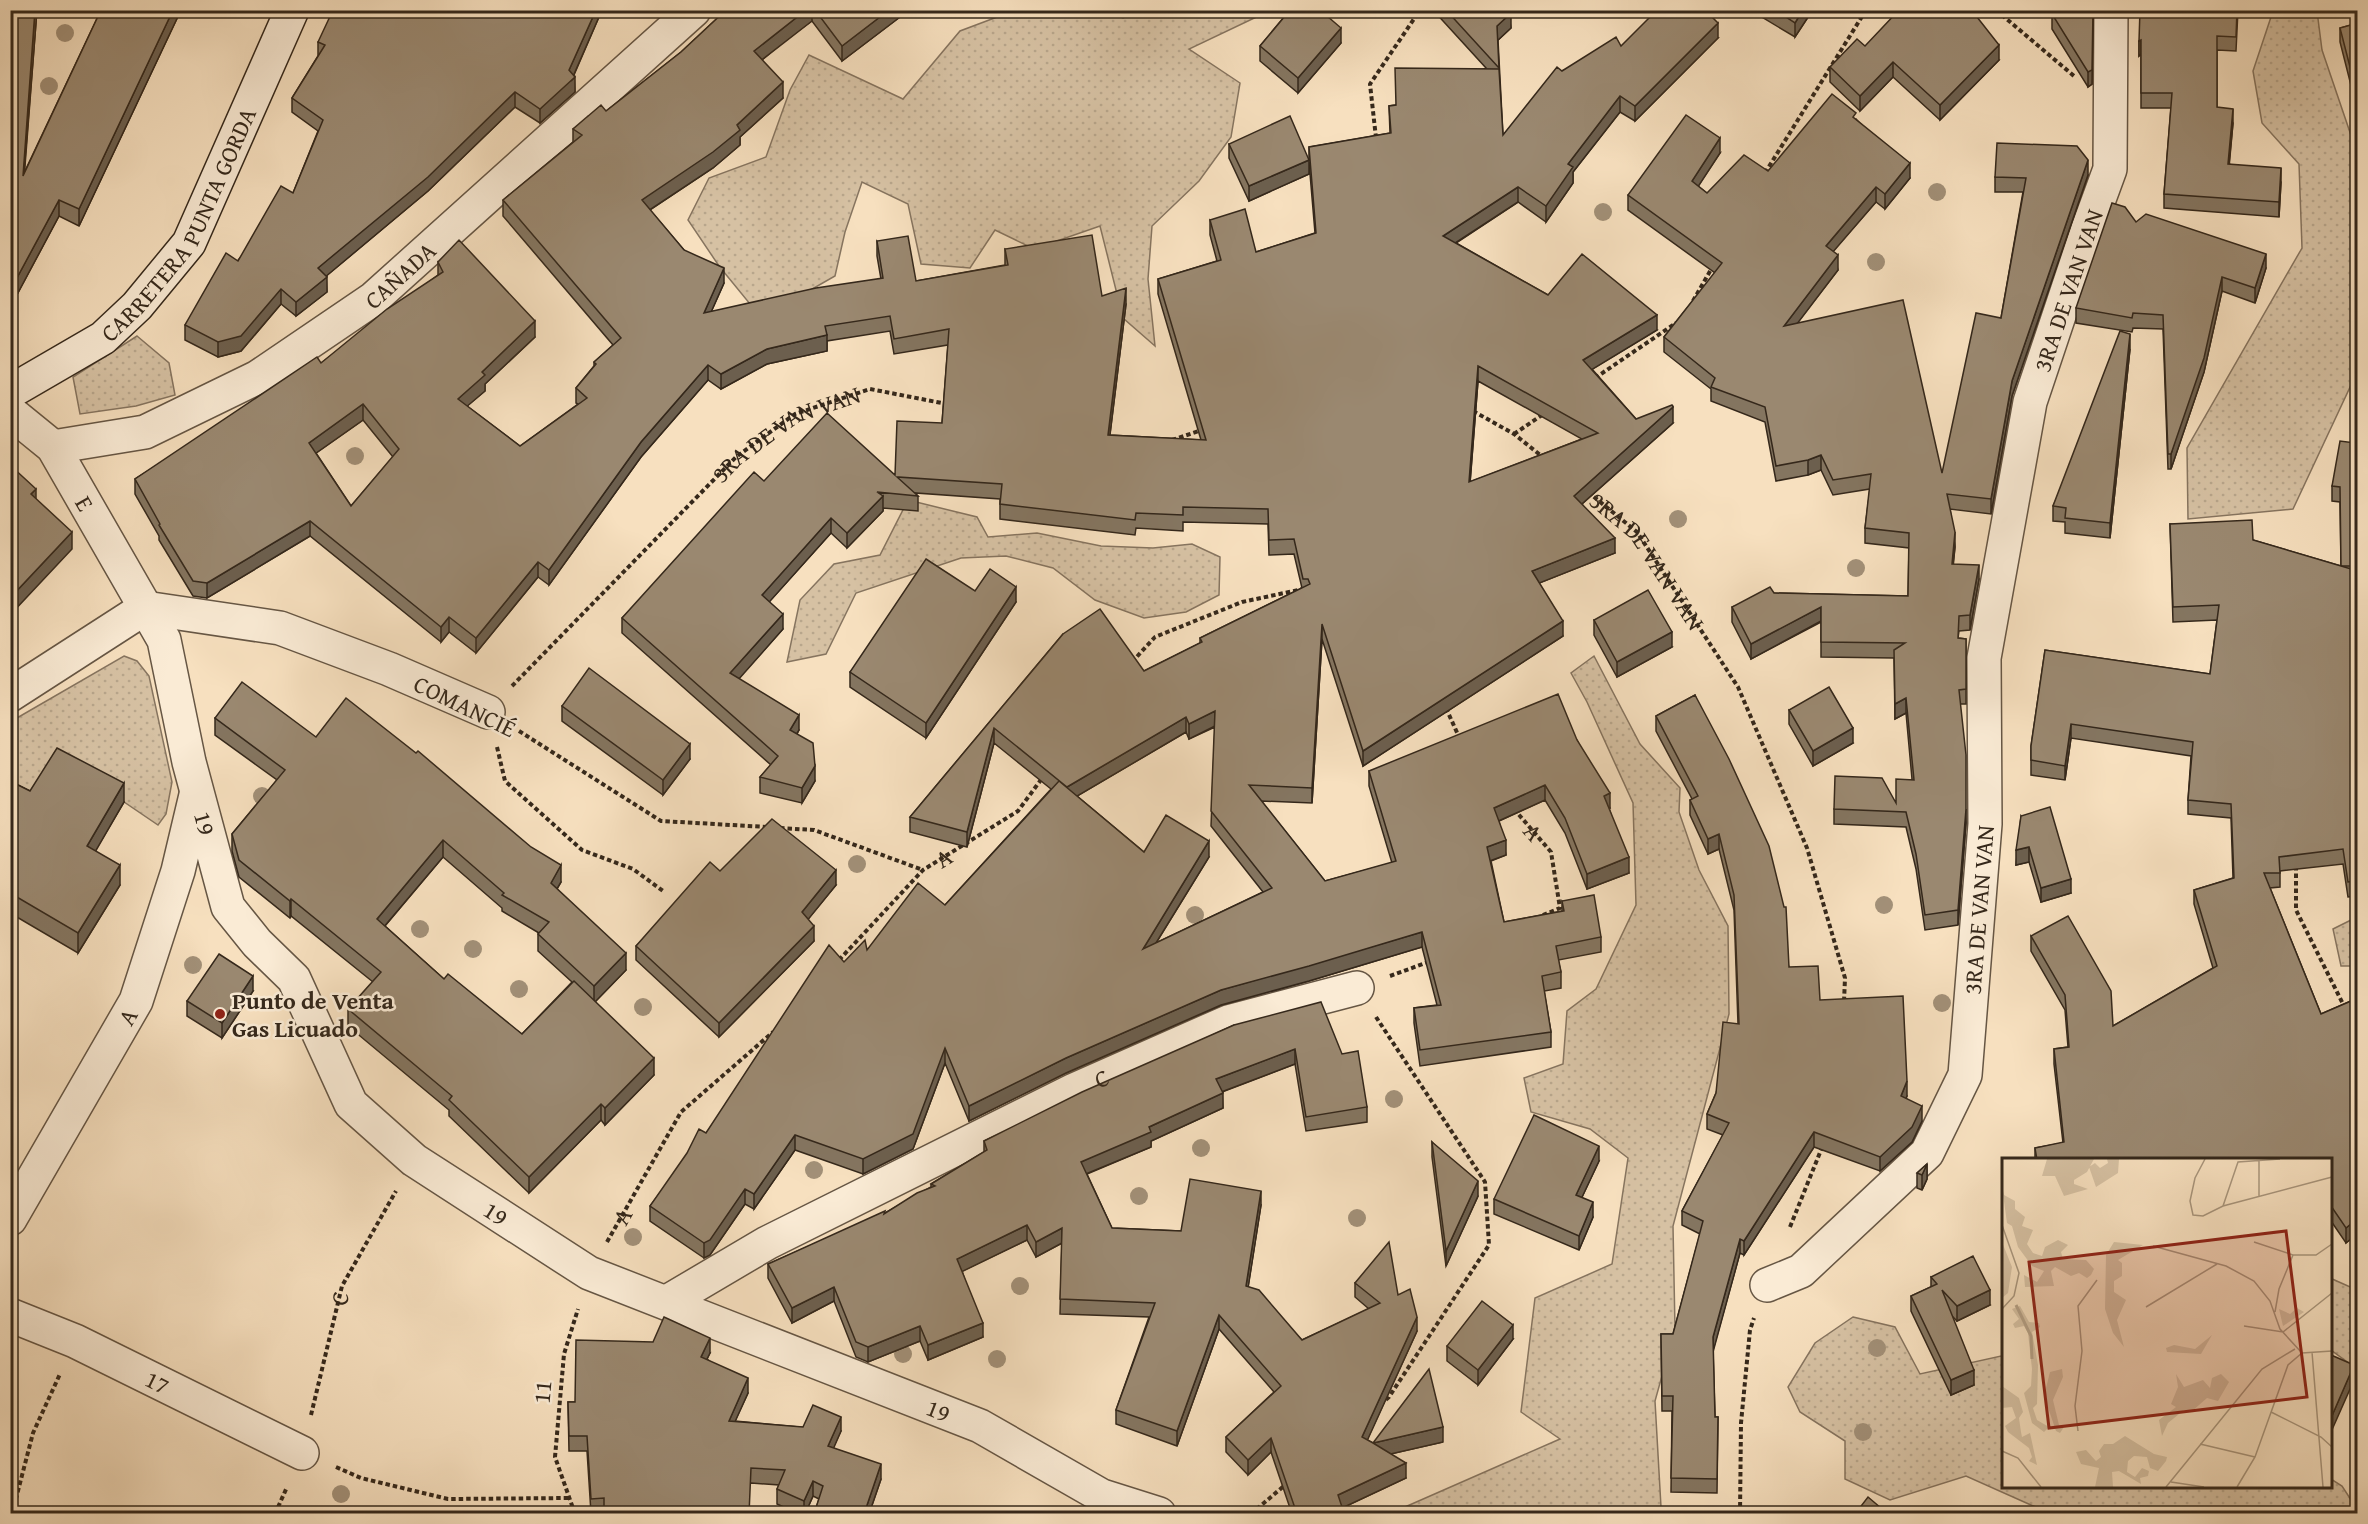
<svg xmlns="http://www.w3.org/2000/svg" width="2368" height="1524" viewBox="0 0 2368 1524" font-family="'Gentium Book Plus',serif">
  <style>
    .grass { fill: url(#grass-dots); stroke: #86745f; stroke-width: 1.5 }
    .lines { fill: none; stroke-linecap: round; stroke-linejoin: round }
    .street-casing { stroke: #665644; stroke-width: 36 }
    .secondary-casing { stroke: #35281b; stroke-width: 36 }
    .path { stroke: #35281b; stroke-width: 4; stroke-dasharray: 4.5 3; stroke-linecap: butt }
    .street { stroke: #faebd5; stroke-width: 33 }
    .secondary { stroke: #faebd5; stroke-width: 33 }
    .tree { fill: #a29078 }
    .wall { fill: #847560; stroke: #35281b; stroke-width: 1.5; fill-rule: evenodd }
    .shaded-wall { fill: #6c5f4e; stroke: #35281b; stroke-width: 1.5 }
    .building { fill: #9a8870; stroke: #35281b; stroke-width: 1.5; fill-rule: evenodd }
    .poi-dot { fill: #8f2418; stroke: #faebd5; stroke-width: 2 }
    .labels { text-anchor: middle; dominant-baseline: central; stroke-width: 5; stroke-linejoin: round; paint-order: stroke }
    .street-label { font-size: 24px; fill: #35281b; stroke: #faebd5 }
    .poi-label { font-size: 24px; font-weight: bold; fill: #35281b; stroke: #faebd5; text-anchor: start }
    .inset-river { fill: none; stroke: #b5a187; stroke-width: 3 }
    .inset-road { fill: none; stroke: #a9967d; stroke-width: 1.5 }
    .view { fill: #8f2418; fill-opacity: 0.15; stroke: #8f2418; stroke-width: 3 }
    .inset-edge { fill: none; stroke: #35281b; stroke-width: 3 }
  </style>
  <defs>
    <pattern id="grass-dots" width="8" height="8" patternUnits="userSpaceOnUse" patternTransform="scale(1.5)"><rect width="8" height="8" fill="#d6c1a3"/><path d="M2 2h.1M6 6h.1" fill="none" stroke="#b8a68c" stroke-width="1.8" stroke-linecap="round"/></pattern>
  </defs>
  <rect width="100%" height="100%" fill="#f7e0bf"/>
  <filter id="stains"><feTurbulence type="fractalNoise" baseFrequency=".00333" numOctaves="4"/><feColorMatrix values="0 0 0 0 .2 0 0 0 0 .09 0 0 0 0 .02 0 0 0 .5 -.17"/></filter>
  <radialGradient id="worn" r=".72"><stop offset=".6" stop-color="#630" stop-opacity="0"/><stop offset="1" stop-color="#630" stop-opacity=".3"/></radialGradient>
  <g class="grass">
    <polygon points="1013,11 1106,11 1123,18 1139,11 1269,11 1189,49 1240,83 1231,137 1199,181 1152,226 1148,279 1155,346 1123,318 1100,226 1034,249 995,230 970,268 921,264 908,204 862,182 845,232 835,276 807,292 750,304 719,266 688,220 709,178 766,157 790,90 809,55 903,99 960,31"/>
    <polygon points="2261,11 2317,11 2322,50 2357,153 2358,370 2293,509 2188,519 2187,448 2302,248 2299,164 2262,123 2253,71 2271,17"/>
    <polygon points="137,336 169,363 175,395 136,406 80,414 73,377"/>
    <polygon points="908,500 977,517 988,537 1037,533 1101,546 1153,548 1192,544 1220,557 1219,595 1186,612 1144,618 1095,600 1053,568 1006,556 961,558 856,593 826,654 787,662 800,600 834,564 880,555"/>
    <polygon points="124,656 137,661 149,676 172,782 166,814 158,825 124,802 30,811 11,800 10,722"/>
    <polygon points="1594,656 1640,744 1680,788 1679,812 1699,870 1728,926 1729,1014 1673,1226 1675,1329 1655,1401 1661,1507 1655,1514 1389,1514 1560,1439 1521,1412 1535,1298 1612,1264 1628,1158 1590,1129 1531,1112 1524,1078 1563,1064 1567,1011 1596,989 1636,905 1633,803 1587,702 1571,673"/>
    <polygon points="2357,917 2357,966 2341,966 2333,929"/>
    <polygon points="2330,1278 2357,1290 2357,1369 2331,1350"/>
    <polygon points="1853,1317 1895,1327 1920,1374 2001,1356 2003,1359 2004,1486 2330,1486 2331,1479 2342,1486 2357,1509 2357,1513 2049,1513 1966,1476 1890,1500 1845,1479 1845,1441 1800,1412 1788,1387 1815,1343"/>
  </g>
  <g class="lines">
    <g class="street-casing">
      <g id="street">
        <path id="s7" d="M 10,412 L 53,447 L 164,640 L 189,762 L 228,907 L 257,943 L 294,979 L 351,1104 L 414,1160 L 589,1273 L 980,1426 L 1102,1496 L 1159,1514"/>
        <path id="s8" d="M 53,447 L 145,432 L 258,377 L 373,299 L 694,10"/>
        <polyline points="10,695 145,608 280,628 389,669 488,712"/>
        <path id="s9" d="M 10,1219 L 136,1001 L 178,871 L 196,795"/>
        <path id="s10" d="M 1767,1285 L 1801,1271 L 1927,1153 L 1965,1075 L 1985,824 L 1984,658 L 2030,402 L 2088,229 L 2110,169 L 2111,10"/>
        <path id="s11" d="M 667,1302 L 767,1243 L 1074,1090 L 1228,1022 L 1357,988"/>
        <path id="s12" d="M 10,1315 L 75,1341 L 302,1453"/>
      </g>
    </g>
    <g class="secondary-casing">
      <g id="secondary">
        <path id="s13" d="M 10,392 L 103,338 L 137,306 L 189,243 L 292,10"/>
      </g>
    </g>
    <g class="path">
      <polyline points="1996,10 2074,76"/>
      <polyline points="1376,138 1370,84 1420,10"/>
      <polyline points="1765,173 1866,10"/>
      <polyline points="1693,301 1713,266"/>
      <polyline points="1595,378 1676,323"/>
      <polyline points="1473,411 1514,434 1544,458"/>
      <polyline points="1514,434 1542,415"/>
      <polyline points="1172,440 1202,430"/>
      <path id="s1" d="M 1588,492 L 1637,532 L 1738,687 L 1807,848 L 1845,978 L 1844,1002"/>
      <polyline points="1132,662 1155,637 1242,602 1303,589"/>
      <path id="s2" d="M 512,686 L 736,457 L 795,414 L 870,389 L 947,404"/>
      <polyline points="1446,708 1459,737"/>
      <polyline points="519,731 661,821 767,827"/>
      <polyline points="497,747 505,781 582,850 633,869 663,891"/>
      <path id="s3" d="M 1514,809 L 1551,852 L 1560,908 L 1541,916"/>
      <polyline points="780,828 814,830 923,870"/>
      <polyline points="2296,866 2296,910 2344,1006"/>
      <path id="s4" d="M 839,960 L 923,870 L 1018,811 L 1043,777"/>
      <polyline points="1390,976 1431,961"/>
      <polyline points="1376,1017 1485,1182 1489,1245 1389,1397 1382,1403"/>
      <polyline points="1790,1227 1823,1145"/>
      <path id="s5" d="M 607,1242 L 681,1112 L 773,1032"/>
      <path id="s6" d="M 311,1415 L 342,1286 L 396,1191"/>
      <polyline points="336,1467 361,1478 448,1499 570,1498"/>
      <polyline points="12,1514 33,1433 60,1374"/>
      <polyline points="275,1514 287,1487"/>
      <polyline points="575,1514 555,1457 564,1354 578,1309"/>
      <polyline points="1251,1514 1285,1485"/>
      <polyline points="1740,1514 1741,1423 1750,1330 1754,1318"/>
    </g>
    <use href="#street" class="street"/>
    <use href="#secondary" class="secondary"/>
  </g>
  <g class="tree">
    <circle cx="65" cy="33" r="9"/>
    <circle cx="49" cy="86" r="9"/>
    <circle cx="1937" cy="192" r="9"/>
    <circle cx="1603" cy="212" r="9"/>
    <circle cx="1876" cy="262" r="9"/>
    <circle cx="355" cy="456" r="9"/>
    <circle cx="1678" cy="519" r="9"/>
    <circle cx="1856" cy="568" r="9"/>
    <circle cx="262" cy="796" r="9"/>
    <circle cx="857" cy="864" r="9"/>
    <circle cx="1884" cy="905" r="9"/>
    <circle cx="1195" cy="915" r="9"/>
    <circle cx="420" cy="929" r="9"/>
    <circle cx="473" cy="949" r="9"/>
    <circle cx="193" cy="965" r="9"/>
    <circle cx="519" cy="989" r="9"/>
    <circle cx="1942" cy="1003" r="9"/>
    <circle cx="643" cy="1007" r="9"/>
    <circle cx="1394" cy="1099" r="9"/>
    <circle cx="1201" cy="1148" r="9"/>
    <circle cx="814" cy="1170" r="9"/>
    <circle cx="1139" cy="1196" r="9"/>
    <circle cx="1357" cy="1218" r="9"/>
    <circle cx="633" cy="1237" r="9"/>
    <circle cx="1020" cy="1286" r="9"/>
    <circle cx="1877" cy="1348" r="9"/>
    <circle cx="903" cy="1354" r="9"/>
    <circle cx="997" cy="1359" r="9"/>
    <circle cx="1863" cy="1432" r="9"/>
    <circle cx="341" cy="1494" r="9"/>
  </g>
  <g class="wall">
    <polygon points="10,10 37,10 24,173 101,10 181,10 79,226 59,216 12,304 10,303"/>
    <polygon points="602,10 574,75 575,92 540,123 515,107 428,191 326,276 327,292 296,316 281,304 241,351 218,357 185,340 185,325 293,193 318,131 292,112 292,98 318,56 318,42"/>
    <path d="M 726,10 L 904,10 L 904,14 L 842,61 L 812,21 L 783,42 L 762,60 L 783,98 L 740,137 L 740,145 L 713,168 L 650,210 L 684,250 L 724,283 L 711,312 L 881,279 L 877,256 L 877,241 L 916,281 L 1005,265 L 1005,249 L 1102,296 L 1126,304 L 1110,435 L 1201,440 L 1158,294 L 1158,279 L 1217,261 L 1210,235 L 1210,220 L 1256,252 L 1315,233 L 1309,162 L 1309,174 L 1249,201 L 1229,158 L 1229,144 L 1309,160 L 1309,147 L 1390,133 L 1389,106 L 1395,105 L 1486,68 L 1433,10 L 1508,10 L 1511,28 L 1498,40 L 1503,135 L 1562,71 L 1621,46 L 1718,38 L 1635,121 L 1620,112 L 1573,172 L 1573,183 L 1546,222 L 1518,202 L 1456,243 L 1548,295 L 1657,330 L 1592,369 L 1636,419 L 1673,423 L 1582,504 L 1615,553 L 1539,583 L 1563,636 L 1363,766 L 1322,639 L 1312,803 L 1261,801 L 1325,881 L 1392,863 L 1369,786 L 1369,771 L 1577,740 L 1610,808 L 1609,808 L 1629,873 L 1587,889 L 1565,833 L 1545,800 L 1499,821 L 1506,855 L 1491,861 L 1504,922 L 1562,911 L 1562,901 L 1601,937 L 1601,952 L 1558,960 L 1561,972 L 1561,988 L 1544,991 L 1551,1032 L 1551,1047 L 1420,1066 L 1414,1023 L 1414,1008 L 1437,1005 L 1422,947 L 1309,981 L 1221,1005 L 1066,1073 L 969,1121 L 945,1063 L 913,1149 L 863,1174 L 795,1150 L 754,1209 L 745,1204 L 710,1255 L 704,1258 L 650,1221 L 650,1206 L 706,1133 L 844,962 L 867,950 L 945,905 L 1051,789 L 994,743 L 967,847 L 910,832 L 910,817 L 1063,634 L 1144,671 L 1200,643 L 1200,638 L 1302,588 L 1294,554 L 1269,555 L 1268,524 L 1183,522 L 1183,531 L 1136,528 L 1135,535 L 1000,519 L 1000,499 L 915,493 L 918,496 L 918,511 L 883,508 L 883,511 L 847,548 L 831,533 L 769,602 L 783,629 L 738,679 L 799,730 L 797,734 L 815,781 L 802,803 L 760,793 L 760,777 L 771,765 L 622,633 L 622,618 L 764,481 L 895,475 L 942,423 L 948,345 L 894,354 L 890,331 L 827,341 L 827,351 L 767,364 L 721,389 L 708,380 L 641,457 L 549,585 L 538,577 L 476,653 L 449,632 L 441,642 L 310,536 L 207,598 L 193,596 L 159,540 L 159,536 L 135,494 L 135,479 L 321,363 L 438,275 L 438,262 L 535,337 L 485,384 L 485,391 L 467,406 L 520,446 L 578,404 L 576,403 L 576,388 L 594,366 L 594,362 L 613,345 L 503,216 L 503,200 L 573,142 L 573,129 L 606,111 L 681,52 ZM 1478,381 L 1582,439 L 1470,482 ZM 363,420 L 393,457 L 351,506 L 316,453 ZM 1215,727 L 1211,826 L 1263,892 L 1156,943 L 1209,857 L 1144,852 L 1077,796 L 1186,732 L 1189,739 Z"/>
    <polygon points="1290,10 1340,10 1326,15 1341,43 1298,93 1260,61 1260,46"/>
    <polygon points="1750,10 1812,10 1812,11 1795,37"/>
    <polygon points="2093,10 2092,84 2088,87 2052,29 2052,14"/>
    <polygon points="2238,10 2236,51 2217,50 2217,107 2233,123 2229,164 2281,182 2279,217 2164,208 2164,194 2171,108 2141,108 2141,54 2139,56 2139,41"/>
    <polygon points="2358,23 2358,113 2340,42 2340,28"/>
    <polygon points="1865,46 1999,60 1940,120 1893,77 1860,111 1830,82 1830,67"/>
    <polygon points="1856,119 1910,178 1885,209 1876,202 1833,251 1838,270 1797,323 1942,473 2001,318 2023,192 1995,192 1995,177 2088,175 2012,396 1991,514 1950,509 1955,547 1953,564 1979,579 1970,630 1959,631 1958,638 1966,639 1966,704 1960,704 1966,823 1958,925 1925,930 1916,869 1906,827 1834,824 1834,809 1896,803 1912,779 1906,713 1895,719 1894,658 1821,657 1821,622 1751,659 1732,622 1732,607 1774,593 1908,596 1909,548 1865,543 1865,528 1870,489 1833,495 1821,470 1808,475 1776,481 1765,422 1711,401 1711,389 1664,352 1664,337 1715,273 1628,210 1628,195 1720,153 1698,186 1707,193 1768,171"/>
    <polygon points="2136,222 2266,268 2255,303 2222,291 2204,372 2171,469 2168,469 2163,329 2133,328 2132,332 2076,323 2076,308"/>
    <polygon points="2130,349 2110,538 2065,533 2065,522 2053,521 2053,506"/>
    <polygon points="2358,434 2358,896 2348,897 2343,864 2280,871 2280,887 2270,888 2321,1014 2358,998 2358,1233 2346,1243 2331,1221 2331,1160 2035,1160 2035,1148 2063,1143 2054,1064 2054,1049 2068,1047 2065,1010 2031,951 2031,936 2113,1026 2213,968 2194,904 2194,890 2233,878 2231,818 2188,814 2188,800 2191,756 2071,738 2065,780 2031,775 2031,746 2045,650 2210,674 2217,620 2173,622 2170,524 2253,540 2341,566 2340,502 2332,501 2332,486 2355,443"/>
    <polygon points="975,591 1016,602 926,738 850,687 850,672"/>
    <polygon points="1594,620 1672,647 1617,677 1594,635"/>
    <polygon points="1695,695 1789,967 1907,1096 1906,1098 1922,1121 1912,1142 1880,1171 1814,1147 1744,1255 1740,1253 1713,1350 1715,1417 1718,1417 1717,1493 1671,1492 1672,1411 1662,1411 1661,1334 1673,1334 1700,1234 1682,1225 1682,1211 1723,1135 1707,1129 1707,1114 1716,1093 1738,1024 1734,910 1719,849 1708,854 1690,815 1690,800 1692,799 1656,731 1656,716"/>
    <polygon points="562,706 690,759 663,795 562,721"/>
    <polygon points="1789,710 1853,743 1813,766 1789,724"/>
    <path d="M 215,718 L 316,737 L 561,882 L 557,889 L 626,970 L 595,1002 L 654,1075 L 605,1125 L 601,1120 L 529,1193 L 449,1116 L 449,1110 L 348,1026 L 348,1009 L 373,982 L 291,916 L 290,918 L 239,877 L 232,851 L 232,834 L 277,780 L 215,735 ZM 443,857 L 502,908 L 502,911 L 539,933 L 538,934 L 538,951 L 572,982 L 522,1034 L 444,979 L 385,926 Z"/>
    <polygon points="10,781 30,791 124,802 95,851 120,885 78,953 10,913"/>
    <polygon points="2021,816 2071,893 2041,902 2029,862 2016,865"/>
    <polygon points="720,871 836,885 808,919 814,941 719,1037 636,960 636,946"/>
    <polygon points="253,991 222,1038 187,1016 187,1001"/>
    <polygon points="1234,1025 1342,1054 1367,1107 1367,1122 1306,1131 1295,1064 1222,1092 1223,1108 1151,1141 1151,1147 1087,1174 1112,1228 1181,1231 1261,1205 1248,1287 1302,1340 1369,1309 1355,1297 1355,1283 1398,1295 1417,1331 1367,1440 1373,1443 1443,1442 1390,1454 1406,1478 1342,1508 1342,1514 1292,1514 1271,1452 1248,1475 1226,1452 1226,1437 1274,1392 1219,1329 1177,1446 1116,1424 1116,1410 1149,1317 1060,1314 1062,1243 1036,1257 1027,1240 962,1271 983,1337 928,1360 920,1341 868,1362 856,1357 834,1301 792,1323 768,1278 768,1264 885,1213 931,1187 931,1184 984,1152 984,1141"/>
    <polygon points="1432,1142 1478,1196 1446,1266 1432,1157"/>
    <polygon points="1599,1161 1582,1197 1593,1217 1579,1250 1494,1214 1494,1199"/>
    <polygon points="1927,1164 1927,1179 1922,1190 1917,1188 1917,1173"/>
    <polygon points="1931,1277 1990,1305 1957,1321 1952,1316 1974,1385 1951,1395 1911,1311 1911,1296 1931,1287"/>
    <polygon points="1513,1339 1478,1385 1447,1361 1447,1346"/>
    <polygon points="710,1353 707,1359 748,1393 735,1421 841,1431 833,1448 881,1479 869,1514 814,1514 819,1499 813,1496 805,1514 799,1514 777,1504 777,1489 779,1485 751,1483 604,1513 591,1513 587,1451 569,1451 568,1402 575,1402"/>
  </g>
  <g class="shaded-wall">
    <polygon points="35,10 37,10 23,192 23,176"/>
    <polygon points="173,10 181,10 79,226 79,209"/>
    <polygon points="596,10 602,10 571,81 575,77 575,92 540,123 540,109 569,70"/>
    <polygon points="806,10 812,10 812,21 754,66 754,51"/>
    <polygon points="889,10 904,10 904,14 842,61 842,46"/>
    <polygon points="1313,10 1340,10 1313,19"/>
    <polygon points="1803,10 1812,11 1795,37 1795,23"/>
    <polygon points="2093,10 2092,84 2088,87 2088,72"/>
    <polygon points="1511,13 1511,28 1497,41 1497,26"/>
    <polygon points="1718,23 1718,38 1635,121 1635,106"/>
    <polygon points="1341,28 1341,43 1298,93 1298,78"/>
    <polygon points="2141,40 2141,54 2139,56 2139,41"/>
    <polygon points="1999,45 1999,60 1940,120 1940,105"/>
    <polygon points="1893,62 1893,77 1860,111 1860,96"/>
    <polygon points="783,82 783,98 740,137 740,145 713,168 642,215 642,200 737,125"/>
    <polygon points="515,92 515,107 428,191 318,283 318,268"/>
    <polygon points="1620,96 1620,112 1573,172 1573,183 1546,222 1546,206 1568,164"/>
    <polygon points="2233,109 2233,123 2228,179 2228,164"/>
    <polygon points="1720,138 1720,153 1692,196 1692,181"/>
    <polygon points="1309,160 1309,174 1249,201 1249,186"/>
    <polygon points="2088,160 2088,175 2012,396 1991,514 1991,499 2012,381"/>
    <polygon points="1910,163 1910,178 1885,209 1885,194"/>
    <polygon points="2281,168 2281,182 2279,217 2279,202"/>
    <polygon points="1518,187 1518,202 1443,251 1443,236"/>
    <polygon points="1876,187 1876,202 1826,260 1826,246"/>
    <polygon points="59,200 59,216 12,304 12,287"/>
    <polygon points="2266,254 2266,268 2255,303 2255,288"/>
    <polygon points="1838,255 1838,270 1784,341 1784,326"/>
    <polygon points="724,268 724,283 704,328 704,313"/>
    <polygon points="327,277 327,292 296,316 296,302"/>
    <polygon points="2222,277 2222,291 2204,372 2171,469 2171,454"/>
    <polygon points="1126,288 1126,304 1108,450 1108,435"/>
    <polygon points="281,289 281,304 241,351 218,357 218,342"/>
    <polygon points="1657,315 1657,330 1583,375 1583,360"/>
    <polygon points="535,321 535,337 485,384 485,391 458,414 458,399 482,372"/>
    <polygon points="2130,334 2130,349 2110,538 2110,523"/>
    <polygon points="827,335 827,351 767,364 721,389 721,374 767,349"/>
    <polygon points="708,365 708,380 641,457 549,585 549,570 641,442"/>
    <polygon points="1478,366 1478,381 1469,497 1469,482"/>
    <polygon points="363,404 363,420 309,458 309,443"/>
    <polygon points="1673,407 1673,423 1574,511 1574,496"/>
    <polygon points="1821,455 1821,470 1808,475 1808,460"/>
    <polygon points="36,489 36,506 31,494"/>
    <polygon points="883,496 883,511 847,548 847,533"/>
    <polygon points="831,518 831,533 762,610 762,595"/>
    <polygon points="310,521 310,536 207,598 207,583"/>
    <polygon points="72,532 72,549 10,615 10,598"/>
    <polygon points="1955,532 1955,547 1952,579 1952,564"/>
    <polygon points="1615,538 1615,553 1532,586 1532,571"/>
    <polygon points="538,562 538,577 476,653 476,638"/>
    <polygon points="1979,565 1979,579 1970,630 1970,615"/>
    <polygon points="1016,587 1016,602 926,738 926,723"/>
    <polygon points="1821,607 1821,621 1751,659 1751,644"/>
    <polygon points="783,614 783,629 730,689 730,673"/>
    <polygon points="449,617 449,632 441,642 441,627"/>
    <polygon points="1563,621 1563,636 1363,766 1363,751"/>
    <polygon points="1322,624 1322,639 1312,803 1312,788"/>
    <polygon points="1672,632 1672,647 1617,677 1617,662"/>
    <polygon points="1906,698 1906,713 1895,719 1895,704"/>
    <polygon points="1215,711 1215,726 1189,739 1189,724"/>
    <polygon points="799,715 799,730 790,745 790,730"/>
    <polygon points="1186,717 1186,732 1067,802 1067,787"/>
    <polygon points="2071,724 2071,738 2065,780 2065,766"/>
    <polygon points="994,728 994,743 967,847 967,832"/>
    <polygon points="1853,728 1853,743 1813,766 1813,751"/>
    <polygon points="690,744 690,759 663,795 663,780"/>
    <polygon points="815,766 815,781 802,803 802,788"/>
    <polygon points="124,783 124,802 87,866 87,846"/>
    <polygon points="1545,785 1545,800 1494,823 1494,808"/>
    <polygon points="1610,793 1610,808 1604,811 1604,796"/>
    <polygon points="1966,809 1966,823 1958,925 1958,910"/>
    <polygon points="1719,834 1719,849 1708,854 1708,839"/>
    <polygon points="443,840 443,857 377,935 377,919"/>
    <polygon points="1506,840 1506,855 1487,862 1487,847"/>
    <polygon points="1209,841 1209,857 1143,964 1143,949"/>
    <polygon points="2029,847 2029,862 2016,865 2016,850"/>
    <polygon points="1629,857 1629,873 1587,889 1587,874"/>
    <polygon points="120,865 120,885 78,953 78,933"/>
    <polygon points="561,865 561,882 551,899 551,883"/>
    <polygon points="836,870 836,885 802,927 802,912"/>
    <polygon points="2071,879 2071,893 2041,902 2041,888"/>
    <polygon points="291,899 291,916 290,918 290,901"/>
    <polygon points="814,926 814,941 719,1037 719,1023"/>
    <polygon points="1422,932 1422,947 1309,981 1221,1005 1066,1073 969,1121 969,1106 1066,1058 1221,990"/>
    <polygon points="626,953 626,970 594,1003 594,986"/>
    <polygon points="253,976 253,991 222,1038 222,1023"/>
    <polygon points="945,1048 945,1063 913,1149 863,1174 863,1159"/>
    <polygon points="1295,1049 1295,1064 1216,1094 1216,1079"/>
    <polygon points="654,1058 654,1075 605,1125 605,1108"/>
    <polygon points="1907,1081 1907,1096 1901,1111 1901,1096"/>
    <polygon points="1223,1093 1223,1108 1151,1141 1151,1147 1081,1176 1081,1162 1149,1127"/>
    <polygon points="601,1104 601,1120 529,1193 529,1177"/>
    <polygon points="1922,1106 1922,1121 1912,1142 1880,1171 1880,1157"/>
    <polygon points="1814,1132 1814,1147 1744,1255 1744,1241"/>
    <polygon points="795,1135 795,1150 754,1209 754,1194"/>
    <polygon points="1599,1146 1599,1161 1576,1210 1576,1195"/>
    <polygon points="1927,1164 1927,1179 1922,1190 1922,1175"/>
    <polygon points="1478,1181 1478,1196 1446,1266 1446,1251"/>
    <polygon points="745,1189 745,1204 710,1255 704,1258 704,1243"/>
    <polygon points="1261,1191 1261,1205 1246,1301 1246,1286"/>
    <polygon points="1593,1202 1593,1217 1579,1250 1579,1236"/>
    <polygon points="2358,1218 2358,1233 2346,1243 2346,1228"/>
    <polygon points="1027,1225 1027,1240 957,1274 957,1259"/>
    <polygon points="1062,1228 1062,1243 1036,1257 1036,1242"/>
    <polygon points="1740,1239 1740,1253 1713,1352 1713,1337"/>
    <polygon points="834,1287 834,1301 792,1323 792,1308"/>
    <polygon points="1990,1290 1990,1305 1957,1321 1957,1306"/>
    <polygon points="1219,1315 1219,1329 1177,1446 1177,1431"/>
    <polygon points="1417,1317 1417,1331 1362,1452 1362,1437"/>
    <polygon points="983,1323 983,1337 928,1360 928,1345"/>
    <polygon points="1513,1325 1513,1339 1478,1385 1478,1370"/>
    <polygon points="920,1326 920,1341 868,1362 868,1347"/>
    <polygon points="710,1338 710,1353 701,1371 701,1357"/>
    <polygon points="2354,1365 2354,1380 2331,1432 2331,1418"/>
    <polygon points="1974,1370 1974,1385 1951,1395 1951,1380"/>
    <polygon points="748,1378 748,1393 729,1435 729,1421"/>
    <polygon points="841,1417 841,1431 828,1461 828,1446"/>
    <polygon points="1443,1427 1443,1442 1373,1458 1373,1443"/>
    <polygon points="1271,1438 1271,1452 1248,1475 1248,1460"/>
    <polygon points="1406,1463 1406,1478 1342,1508 1342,1514 1323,1514 1338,1495"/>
    <polygon points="881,1464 881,1479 869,1514 864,1514"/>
    <polygon points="813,1481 813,1496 805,1514 804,1514 804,1501"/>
  </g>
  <g class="building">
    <polygon points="10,10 35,10 23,176 101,10 173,10 79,209 59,200 12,287 10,286"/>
    <polygon points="333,10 596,10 569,70 575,77 540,109 515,92 428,177 318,268 327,277 296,302 281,289 241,336 218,342 185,325 226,253 238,261 281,186 293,193 323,120 292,98 325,45 318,42"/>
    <path d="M 726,10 L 806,10 L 754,51 L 783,82 L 737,125 L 740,130 L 713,152 L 642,200 L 684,250 L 724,268 L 704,313 L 816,288 L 883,278 L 877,241 L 908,236 L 916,281 L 1008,265 L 1005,249 L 1092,235 L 1102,296 L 1126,288 L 1108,435 L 1206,440 L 1158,279 L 1221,260 L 1210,220 L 1245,209 L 1256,252 L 1316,233 L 1309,147 L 1391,133 L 1389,106 L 1396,105 L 1395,68 L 1499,69 L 1503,135 L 1557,67 L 1562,71 L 1616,37 L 1621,46 L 1657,10 L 1705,10 L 1718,23 L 1635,106 L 1620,96 L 1568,164 L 1573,167 L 1546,206 L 1518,187 L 1443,236 L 1548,295 L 1582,254 L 1657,315 L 1583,360 L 1636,419 L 1672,405 L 1673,407 L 1574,496 L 1615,538 L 1532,571 L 1563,621 L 1363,751 L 1322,624 L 1312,788 L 1249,785 L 1325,881 L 1396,861 L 1369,771 L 1558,694 L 1577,740 L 1610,793 L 1604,796 L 1629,857 L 1587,874 L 1565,818 L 1545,785 L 1494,808 L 1506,840 L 1487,847 L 1504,922 L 1564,911 L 1562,901 L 1594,895 L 1601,937 L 1556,946 L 1561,972 L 1542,976 L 1551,1032 L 1420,1050 L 1414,1008 L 1441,1005 L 1422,932 L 1309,966 L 1221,990 L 1066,1058 L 969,1106 L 945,1048 L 913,1134 L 863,1159 L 795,1135 L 754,1194 L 745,1189 L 710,1240 L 704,1243 L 650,1206 L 687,1153 L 699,1129 L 706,1133 L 829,945 L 844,962 L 865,940 L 867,950 L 918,883 L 945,905 L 1059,781 L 1144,852 L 1166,815 L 1209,841 L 1143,949 L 1272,888 L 1211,811 L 1215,711 L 1189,724 L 1186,717 L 1067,787 L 994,728 L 967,832 L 910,817 L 1063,634 L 1100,609 L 1144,671 L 1202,642 L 1200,638 L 1310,584 L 1308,579 L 1303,579 L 1294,539 L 1269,540 L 1268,509 L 1183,507 L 1183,515 L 1136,513 L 1135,520 L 1000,504 L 1002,484 L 897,477 L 918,496 L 877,492 L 883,496 L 847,533 L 831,518 L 762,595 L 783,614 L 730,673 L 799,715 L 790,730 L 813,743 L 815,766 L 802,788 L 760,777 L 778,756 L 622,618 L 754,472 L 764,481 L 827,413 L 895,475 L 897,421 L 942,423 L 949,329 L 894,339 L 890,316 L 825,326 L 827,335 L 767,349 L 721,374 L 708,365 L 641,442 L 549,570 L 538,562 L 476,638 L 449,617 L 441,627 L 310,521 L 207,583 L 193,581 L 159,525 L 160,524 L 135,479 L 317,357 L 321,363 L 387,309 L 443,272 L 438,262 L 459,240 L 535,321 L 482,372 L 485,375 L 458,399 L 520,446 L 587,398 L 576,388 L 596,364 L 594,362 L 621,338 L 503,200 L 582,135 L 573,129 L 588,116 L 587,117 L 601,105 L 606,111 L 681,52 ZM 1478,366 L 1598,433 L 1469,482 ZM 363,404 L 399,449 L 351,506 L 309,443 Z"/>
    <polygon points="815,10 889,10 842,46"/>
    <polygon points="1290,10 1320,10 1341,28 1298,78 1260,46"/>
    <polygon points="1446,10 1508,10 1511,13 1497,26 1499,68"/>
    <polygon points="1775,10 1803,10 1795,23"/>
    <polygon points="1899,10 1971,10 1977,17 1999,45 1940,105 1893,62 1860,96 1830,67 1857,39 1865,46"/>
    <polygon points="2058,10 2093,10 2092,70 2088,72 2052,14"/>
    <polygon points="2140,10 2237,10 2236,37 2217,36 2217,107 2233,109 2228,164 2281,168 2279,202 2164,194 2172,93 2141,93 2141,40 2139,41"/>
    <polygon points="2358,23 2358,98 2340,28"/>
    <polygon points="1832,94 1856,113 1853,117 1910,163 1885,194 1876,187 1826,246 1838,255 1784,326 1903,300 1942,473 1976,313 2001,318 2026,178 1995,177 1997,143 2077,146 2088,160 2012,381 1991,499 1947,494 1955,532 1952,564 1979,565 1970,615 1959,616 1958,638 1966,639 1966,689 1959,690 1966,755 1966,809 1958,910 1925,915 1916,854 1906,812 1834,809 1835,776 1882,778 1896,803 1896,779 1914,780 1906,698 1895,704 1894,650 1905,643 1821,642 1821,607 1751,644 1732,607 1770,587 1774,593 1908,596 1909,533 1865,528 1871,474 1833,480 1821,455 1808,460 1776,466 1765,407 1711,387 1715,378 1664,337 1722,263 1628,195 1686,115 1720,138 1692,181 1707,193 1744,155 1768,171"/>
    <polygon points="1290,116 1309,160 1249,186 1229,144"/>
    <polygon points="2112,203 2125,207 2136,222 2146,214 2266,254 2255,288 2222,277 2204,358 2171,454 2168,454 2163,315 2133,313 2132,318 2076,308"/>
    <polygon points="2120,331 2130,334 2110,523 2065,518 2066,508 2053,506"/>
    <polygon points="2358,434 2358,566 2341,566 2340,487 2332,486 2340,441 2355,443"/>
    <polygon points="10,465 36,489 31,494 72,532 10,598"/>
    <polygon points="2252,520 2253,540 2358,571 2358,881 2348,882 2343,849 2279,857 2280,873 2264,873 2321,1014 2358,998 2358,1218 2346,1228 2331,1206 2331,1160 2037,1160 2035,1148 2064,1142 2054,1049 2069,1047 2065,995 2031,936 2068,916 2111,991 2113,1026 2217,966 2194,890 2234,878 2231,804 2188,800 2193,742 2071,724 2065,766 2031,760 2031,746 2045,650 2210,674 2219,605 2173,607 2170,524"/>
    <polygon points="926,559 975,591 990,569 1016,587 926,723 850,672"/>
    <polygon points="1648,590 1672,632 1617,662 1594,620"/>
    <polygon points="589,668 690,744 663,780 562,706"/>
    <polygon points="242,682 316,737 346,698 416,753 418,751 531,847 561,865 551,883 626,953 594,986 538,934 549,922 502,895 504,893 443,840 377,919 444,979 448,974 522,1034 574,981 654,1058 605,1108 601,1104 529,1177 449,1100 452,1096 348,1009 381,972 291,899 290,901 239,860 232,834 285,770 215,718"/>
    <polygon points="1829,687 1853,728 1813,751 1789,710"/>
    <polygon points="1695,695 1729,759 1769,846 1784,907 1786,907 1789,967 1818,966 1820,1000 1903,996 1907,1081 1901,1096 1922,1106 1912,1127 1880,1157 1814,1132 1744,1241 1740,1239 1713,1337 1715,1417 1718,1417 1717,1479 1671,1478 1673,1396 1662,1396 1661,1334 1673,1334 1703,1221 1682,1211 1729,1123 1707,1114 1716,1093 1723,1022 1739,1024 1734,895 1719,834 1708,839 1690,800 1698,796 1656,716"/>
    <polygon points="57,748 124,783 87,846 120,865 78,933 10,893 10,781 30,791"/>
    <polygon points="2050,807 2071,879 2041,888 2029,847 2016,850 2021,816"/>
    <polygon points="772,819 836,870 802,912 814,926 719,1023 636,946 710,862 720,871"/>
    <polygon points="219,954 253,976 222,1023 187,1001"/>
    <polygon points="1321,1002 1342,1054 1358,1051 1367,1107 1306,1117 1295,1049 1216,1079 1223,1093 1149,1127 1151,1132 1081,1162 1112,1228 1181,1231 1190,1179 1261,1191 1246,1286 1259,1290 1302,1340 1380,1303 1355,1283 1389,1242 1398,1295 1410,1289 1417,1317 1362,1437 1373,1443 1429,1369 1443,1427 1373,1443 1406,1463 1338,1495 1342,1507 1323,1514 1297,1514 1271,1438 1248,1460 1226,1437 1281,1386 1219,1315 1177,1431 1116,1410 1155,1303 1060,1299 1062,1228 1036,1242 1027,1225 957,1259 983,1323 928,1345 920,1326 868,1347 856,1342 834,1287 792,1308 768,1264 885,1211 884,1214 917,1193 935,1186 931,1184 987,1150 984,1141 1082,1092 1234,1025"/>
    <polygon points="1534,1115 1599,1146 1576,1195 1593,1202 1579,1236 1494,1199"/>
    <polygon points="1432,1142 1478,1181 1446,1251"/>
    <polygon points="1927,1164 1922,1175 1917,1173"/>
    <polygon points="1973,1256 1990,1290 1957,1306 1942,1290 1974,1370 1951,1380 1911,1296 1937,1284 1931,1277"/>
    <polygon points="1482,1301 1513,1325 1478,1370 1447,1346"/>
    <polygon points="664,1317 710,1338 701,1357 748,1378 729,1421 803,1427 813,1405 841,1417 828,1446 881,1464 864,1514 814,1514 823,1486 813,1481 804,1501 777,1489 785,1470 751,1468 749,1514 604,1514 604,1498 591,1499 587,1436 569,1436 568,1402 575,1402 576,1340 653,1342"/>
    <polygon points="2331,1355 2354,1365 2331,1418"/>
    <polygon points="1868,1497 1888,1514 1855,1514"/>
  </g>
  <circle class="poi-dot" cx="220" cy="1014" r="6"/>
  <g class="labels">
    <g class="street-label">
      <text stroke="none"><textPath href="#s13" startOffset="246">CARRETERA PUNTA GORDA</textPath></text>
      <text stroke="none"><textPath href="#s8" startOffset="394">CAÑADA</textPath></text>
      <text stroke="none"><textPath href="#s10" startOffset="1092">3RA DE VAN VAN</textPath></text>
      <text stroke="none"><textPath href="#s2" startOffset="376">3RA DE VAN VAN</textPath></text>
      <text stroke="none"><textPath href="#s7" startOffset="120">E</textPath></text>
      <text stroke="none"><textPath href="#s1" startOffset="92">3RA DE VAN VAN</textPath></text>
      <text transform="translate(465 706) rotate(26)">COMANCIÉ</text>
      <text stroke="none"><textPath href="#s7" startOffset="466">19</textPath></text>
      <text stroke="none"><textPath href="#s3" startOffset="30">A</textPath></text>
      <text stroke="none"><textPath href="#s4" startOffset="147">A</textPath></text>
      <text stroke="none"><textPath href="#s10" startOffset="462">3RA DE VAN VAN</textPath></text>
      <text stroke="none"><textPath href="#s9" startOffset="234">A</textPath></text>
      <text stroke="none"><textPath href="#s11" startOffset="489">C</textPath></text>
      <text stroke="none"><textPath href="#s7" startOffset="970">19</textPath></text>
      <text stroke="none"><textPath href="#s5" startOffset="30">A</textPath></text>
      <text stroke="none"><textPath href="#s6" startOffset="120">C</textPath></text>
      <text stroke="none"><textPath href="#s12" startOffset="162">17</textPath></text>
      <text transform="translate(542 1392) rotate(-85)">11</text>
      <text stroke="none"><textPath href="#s7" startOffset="1456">19</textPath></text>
    </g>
    <g class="poi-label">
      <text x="232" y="1000">Punto de Venta<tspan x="232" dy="28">Gas Licuado</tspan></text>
    </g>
  </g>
  <g transform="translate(2002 1158)">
    <rect width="330" height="330" fill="#f7e0bf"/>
    <path d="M 45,1 L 92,1 L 85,14 L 72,22 L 72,26 L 86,31 L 62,38 L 53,18 L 40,18 ZM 105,1 L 117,1 L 116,15 L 94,29 L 87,9 L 93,5 L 98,10 L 106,5 ZM 0,29 L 2,37 L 13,43 L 13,51 L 23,59 L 20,68 L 31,72 L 25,86 L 31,95 L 40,98 L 43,89 L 56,82 L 66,87 L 59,94 L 61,101 L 84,102 L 92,111 L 89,117 L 85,120 L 77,115 L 69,118 L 53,109 L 49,113 L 52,128 L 23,129 L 22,117 L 35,124 L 42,113 L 30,108 L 16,89 L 10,68 L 5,65 ZM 0,84 L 10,109 L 6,135 L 0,140 ZM 112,84 L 141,87 L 116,102 L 120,105 L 120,118 L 112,123 L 112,134 L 124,142 L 115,162 L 122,189 L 111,175 L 103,151 L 104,97 ZM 18,148 L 27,164 L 37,165 L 38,169 L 30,174 L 36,207 L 35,246 L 31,250 L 35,262 L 47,269 L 42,274 L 30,265 L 22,235 L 29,228 L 30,211 L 26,175 L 22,168 L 13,170 L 11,166 L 17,161 L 10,151 ZM 295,150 L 302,154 L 281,168 L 277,151 L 288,156 ZM 210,177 L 199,196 L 165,194 L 164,190 L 172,187 L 193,191 ZM 60,211 L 61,219 L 51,242 L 57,267 L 62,269 L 58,275 L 54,273 L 42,238 L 48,214 ZM 174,216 L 182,229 L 201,222 L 208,230 L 210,220 L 219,216 L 227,224 L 216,243 L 205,240 L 189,254 L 182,252 L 166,265 L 160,278 L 157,262 L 174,249 L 169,246 L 176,229 ZM 0,228 L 17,240 L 21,254 L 17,260 L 19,274 L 20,279 L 28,275 L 35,307 L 27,303 L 30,299 L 27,290 L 6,274 L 3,268 L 14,260 L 10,249 L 0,250 ZM 123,278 L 152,296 L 165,299 L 164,303 L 156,313 L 148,310 L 145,299 L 132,298 L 126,303 L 125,314 L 133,319 L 140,310 L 147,313 L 146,318 L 138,320 L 139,326 L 117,313 L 110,314 L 111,329 L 93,329 L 97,310 L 79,306 L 74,294 L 84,292 L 94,303 L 99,299 L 97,293 L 102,286 L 111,286 Z" fill="#d6c1a3"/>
    <path class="inset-river" d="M 14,147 L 29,178 L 30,201"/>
    <path class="inset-road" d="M 203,1 L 193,20 L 188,43 L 191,57 L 201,58 L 221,48 L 330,19M 257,2 L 257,39M 221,48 L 236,4 L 278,1M 0,67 L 17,115 L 12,138 L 0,151M 252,84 L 291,97 L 314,97 L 330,86M 151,88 L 224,108 L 252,123 L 268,143 L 278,171 L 300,195M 144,149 L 215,106M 273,154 L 277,131 L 291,97M 242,168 L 281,174 L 330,135M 310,194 L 321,329M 269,254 L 319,279 L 330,289M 76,273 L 73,248 L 80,193 L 76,148 L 95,122M 198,286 L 253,299M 0,293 L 16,300 L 39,329M 169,324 L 202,329M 164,329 L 260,211 L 293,191M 235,329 L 253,299 L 286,207 L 300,195 L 330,193"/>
    <path class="view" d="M 284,73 L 305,239 L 47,270 L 27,104 Z"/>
    <rect width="330" height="330" class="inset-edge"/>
  </g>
  <rect width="2368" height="1524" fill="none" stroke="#f7e0bf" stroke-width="36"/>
  <rect x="12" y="12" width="2344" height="1500" fill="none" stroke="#35281b" stroke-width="3"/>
  <rect x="18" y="18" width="2332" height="1488" fill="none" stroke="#35281b" stroke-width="1.5"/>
  <rect width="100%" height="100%" filter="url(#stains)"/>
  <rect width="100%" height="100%" fill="url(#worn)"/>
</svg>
